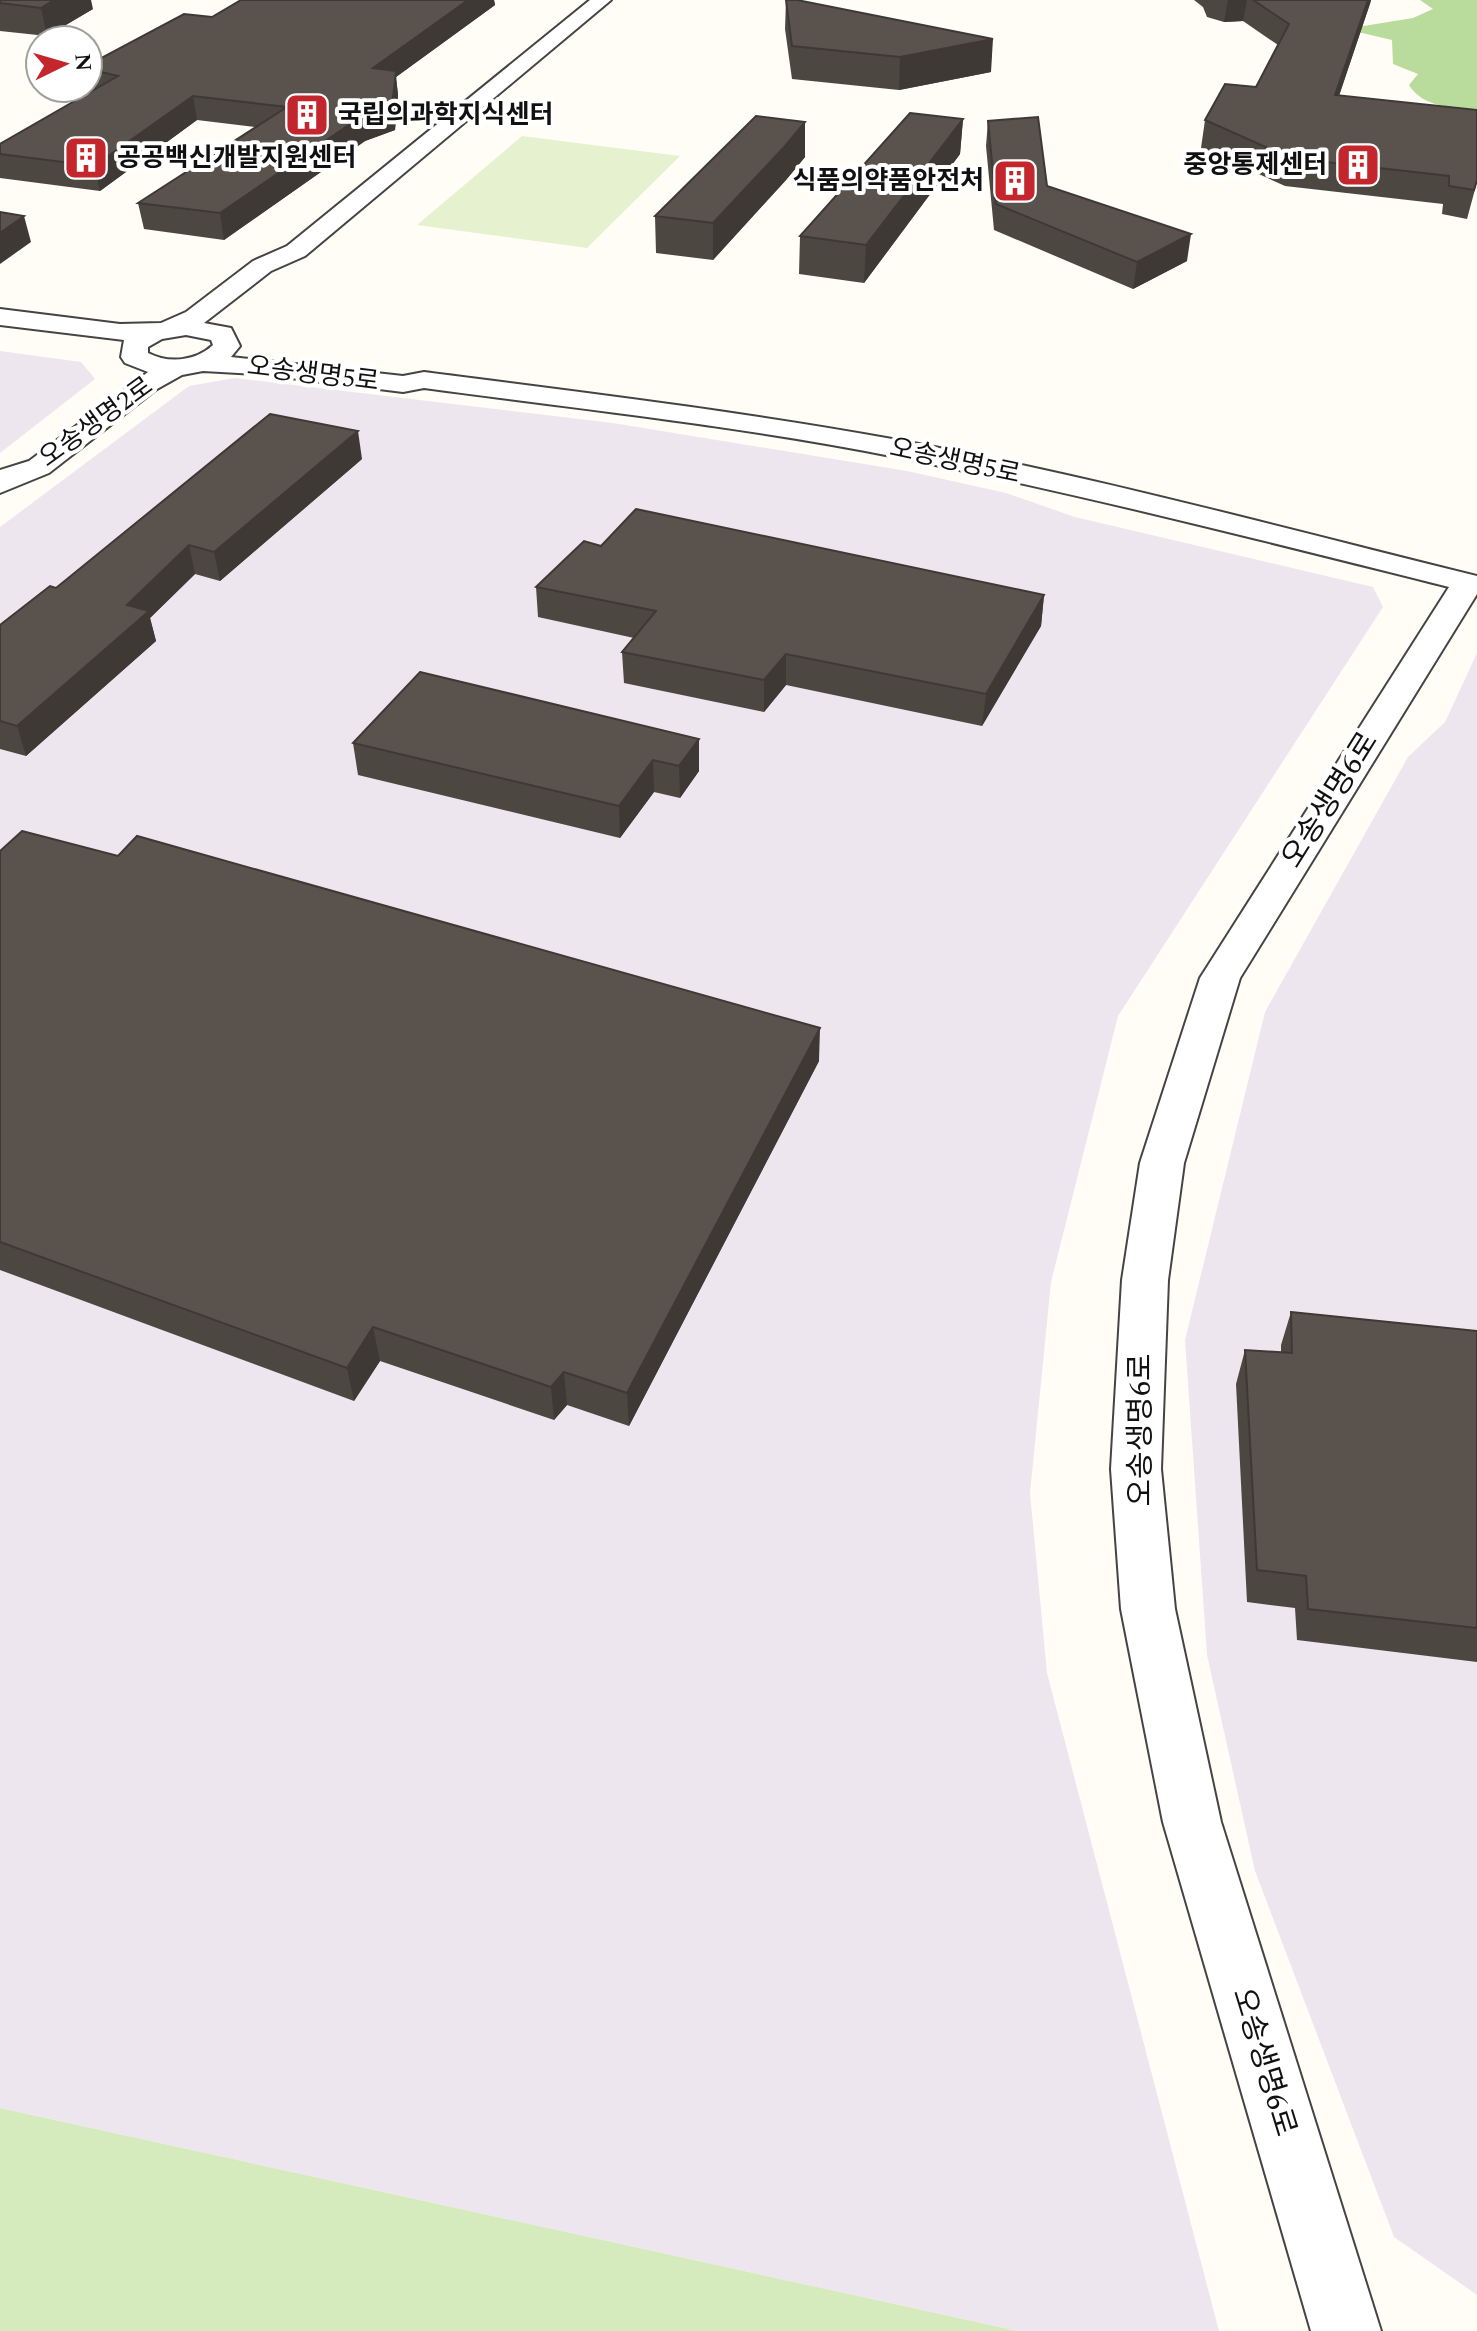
<svg xmlns="http://www.w3.org/2000/svg" width="1477" height="2331" viewBox="0 0 1477 2331" font-family="Spectral,'Noto Sans KR',serif">
  <style>
    .industrial { fill: #eee6ef }
    .green { fill: #d5ebbd }
    .forest { fill: #b9dc9c }
    .pitch { fill: #e6f2cf }
    .lines { fill: none; stroke-linecap: round; stroke-linejoin: round }
    .minor-casing { stroke: #444; stroke-width: 4 }
    .minor { fill: #fff; fill-rule: evenodd }
    .wall { fill: #4d4742 }
    .shaded-wall { fill: #3f3936 }
    .building { fill: #5a524d; stroke: #3f3936; stroke-width: 2 }
    .labels { text-anchor: middle; dominant-baseline: central; stroke-width: 8; stroke-linejoin: round; paint-order: stroke }
    .far-poi-label { font-size: 26px; font-weight: bold; fill: #111; stroke: #fff; text-anchor: start }
    .far-street-label { font-size: 26px; fill: #111; stroke: #fff }
    .street-label { font-size: 30px; fill: #111; stroke: #fff }
  </style>
  <rect width="100%" height="100%" fill="#fffdf5"/>
  <g class="industrial">
    <polygon points="0,351 81,362 95,379 0,453"/>
    <polygon points="235,378 613,423 907,471 1006,493 1075,517 1373,587 1383,607 1118,1016 1051,1282 1030,1493 1047,1673 1219,2331 1018,2331 0,2108 0,527 189,386"/>
    <polygon points="1477,653 1477,2295 1394,2237 1255,1871 1207,1655 1185,1340 1265,1012 1408,757 1445,722"/>
  </g>
  <polygon class="green" points="0,2108 1018,2331 0,2331"/>
  <path class="forest" d="M 1420,0 L 1477,0 L 1477,110 C 1453,107 1423,108 1409,85 L 1418,74 L 1393,64 L 1392,40 L 1345,29 L 1413,18 L 1433,9 Z"/>
  <polygon class="pitch" points="522,136 680,156 587,248 417,225"/>
  <g class="lines">
    <g class="minor-casing">
      <path id="minor" d="M 590,0 L 611,0 L 305,256 L 271,271 L 204,323 L 231,328 L 240,346 L 231,357 L 403,376 L 424,372 C 580,392 737,411 892,439 C 1089,475 1283,528 1477,576 L 1477,594 L 1240,978 L 1184,1163 L 1168,1280 L 1161,1469 L 1175,1609 L 1221,1822 L 1381,2331 L 1311,2331 L 1163,1822 L 1121,1609 L 1111,1469 L 1122,1280 L 1140,1163 L 1200,978 L 1449,587 C 1265,541 1082,494 896,457 C 740,426 581,409 424,388 L 403,392 L 258,374 L 203,371 L 182,375 L 157,389 L 49,473 L 0,493 L 0,470 L 29,461 L 148,372 L 125,363 L 121,357 L 124,340 L 0,325 L 0,309 L 120,324 L 161,323 L 186,312 L 253,261 L 287,246 ZM 186,335 L 211,340 L 213,345 C 196,361 169,364 148,353 L 148,347 L 162,339 Z"/>
    </g>
    <use href="#minor" class="minor"/>
  </g>
  <g class="wall">
    <polygon points="0,0 93,9 47,36 0,31"/>
    <polygon points="241,0 494,0 495,5 396,77 398,95 395,130 365,141 224,240 144,229 138,203 255,127 197,120 100,191 0,178 0,144 90,92 88,91 87,88 88,65 212,17"/>
    <polygon points="786,0 991,72 899,90 792,79 785,29"/>
    <polygon points="1194,0 1371,0 1339,96 1477,182 1467,219 1442,214 1443,204 1285,186 1201,148 1205,120 1256,87 1278,45 1243,21 1224,22 1207,17 1203,7"/>
    <polygon points="963,119 960,154 864,283 799,274 800,236"/>
    <polygon points="988,121 1047,186 1187,261 1133,289 994,230 986,146"/>
    <polygon points="805,122 805,157 786,180 713,260 656,253 655,216"/>
    <polygon points="362,459 220,581 195,574 150,618 156,641 26,756 0,749 0,625 56,588"/>
    <polygon points="601,546 1044,595 1041,626 982,726 786,685 764,712 624,683 622,652 634,638 538,617 536,587"/>
    <polygon points="699,739 699,771 680,798 654,792 620,838 358,775 353,743"/>
    <polygon points="0,851 819,1061 629,1426 567,1405 554,1420 380,1361 354,1401 0,1270"/>
    <polygon points="1291,1312 1477,1331 1477,1662 1297,1640 1295,1608 1247,1602 1236,1384 1245,1350 1281,1352 1281,1345"/>
  </g>
  <g class="shaded-wall">
    <polygon points="54,0 91,0 93,9 47,36 41,8"/>
    <polygon points="468,0 494,0 495,5 396,77 398,95 395,130 365,141 224,240 220,213 373,68"/>
    <polygon points="1228,0 1247,0 1243,21 1224,22"/>
    <polygon points="1368,0 1371,0 1370,4 1330,122 1335,95"/>
    <polygon points="993,39 991,72 899,90 900,57"/>
    <polygon points="193,96 197,120 100,191 94,166"/>
    <polygon points="963,119 960,154 864,283 866,245"/>
    <polygon points="805,122 805,157 786,180 713,260 713,223"/>
    <polygon points="24,216 31,242 0,264 0,233"/>
    <polygon points="1191,234 1187,261 1133,289 1137,262"/>
    <polygon points="358,431 362,459 220,581 214,552"/>
    <polygon points="189,545 195,574 150,618 156,641 26,756 17,726 127,605"/>
    <polygon points="1044,595 1041,626 982,726 986,694"/>
    <polygon points="786,654 786,685 764,712 764,680"/>
    <polygon points="699,739 699,771 680,798 679,766"/>
    <polygon points="653,760 654,792 620,838 619,806"/>
    <polygon points="820,1028 819,1061 629,1426 627,1393"/>
    <polygon points="373,1327 380,1361 354,1401 347,1368"/>
    <polygon points="564,1372 567,1405 554,1420 551,1387"/>
  </g>
  <g class="building">
    <polygon points="0,0 54,0 41,8 0,3"/>
    <polygon points="241,0 468,0 373,68 396,71 392,105 362,116 220,213 138,203 287,107 193,96 94,166 0,154 0,144 118,76 88,69 88,65 184,14 212,17"/>
    <polygon points="786,0 797,0 993,39 900,57 792,46"/>
    <polygon points="1253,0 1368,0 1335,95 1477,110 1477,180 1474,190 1449,186 1449,176 1290,158 1205,120 1225,84 1256,87 1289,24"/>
    <polygon points="910,113 963,119 866,245 800,236"/>
    <polygon points="756,116 805,122 786,145 713,223 655,216"/>
    <polygon points="1038,117 1047,186 1191,234 1137,262 996,204 988,121"/>
    <polygon points="0,212 24,216 0,233"/>
    <polygon points="270,414 358,431 214,552 189,545 127,605 149,611 17,726 0,721 0,625 50,586 56,588"/>
    <polygon points="636,509 1044,595 986,694 786,654 764,680 622,652 656,611 536,587 584,541 601,546"/>
    <polygon points="420,672 699,739 679,766 653,760 619,806 353,743"/>
    <polygon points="22,831 118,856 137,836 820,1028 627,1393 564,1372 551,1387 373,1327 347,1368 0,1242 0,851"/>
    <polygon points="1291,1312 1477,1331 1477,1628 1308,1609 1306,1576 1257,1570 1245,1350 1292,1353"/>
  </g>
  <defs>
    <g id="building-square" transform="scale(2.3)"><rect x="-9" y="-9" width="18" height="18" rx="4" fill="#c4262e" stroke="#fff"/><path d="M-4-6H4V6H1V3H-1V6H-4ZM-2.5-4.3h1.7v1.8h-1.7ZM.8-4.3h1.7v1.8H.8ZM-2.5-1h1.7V.8h-1.7ZM.8-1h1.7V.8H.8Z" fill="#fff"/></g>
  </defs>
  <g fill-rule="evenodd">
    <use href="#building-square" x="307" y="115"/>
    <use href="#building-square" x="86" y="158"/>
    <use href="#building-square" x="1358" y="165"/>
    <use href="#building-square" x="1015" y="181"/>
  </g>
  <g class="labels">
    <g class="far-poi-label">
      <text x="338" y="115">국립의과학지식센터</text>
      <text x="117" y="158">공공백신개발지원센터</text>
      <text x="1327" y="165" text-anchor="end">중앙통제센터</text>
      <text x="984" y="181" text-anchor="end">식품의약품안전처</text>
    </g>
    <g class="far-street-label">
      <text transform="translate(313 374) rotate(7)">오송생명5로</text>
      <text transform="translate(96 422) rotate(-36)">오송생명2로</text>
      <text transform="translate(955 461) rotate(12)">오송생명5로</text>
    </g>
    <g class="street-label">
      <text transform="translate(1330 800) rotate(-58)">오송생명6로</text>
      <text transform="translate(1141 1430) rotate(-90)">오송생명6로</text>
      <text transform="translate(1264 2062) rotate(73)">오송생명6로</text>
    </g>
  </g>
  <g transform="translate(64 64) rotate(85)"><circle r="38" fill="#ffffff" stroke="#a0a0a0" stroke-width="2"/>
  <path d="M0-6L14 30L0 20L-14 30Z" fill="#c4262e"/>
  <text y="-12" font-size="22" font-weight="bold" text-anchor="middle" fill="#111111">N</text>
  </g>
</svg>
